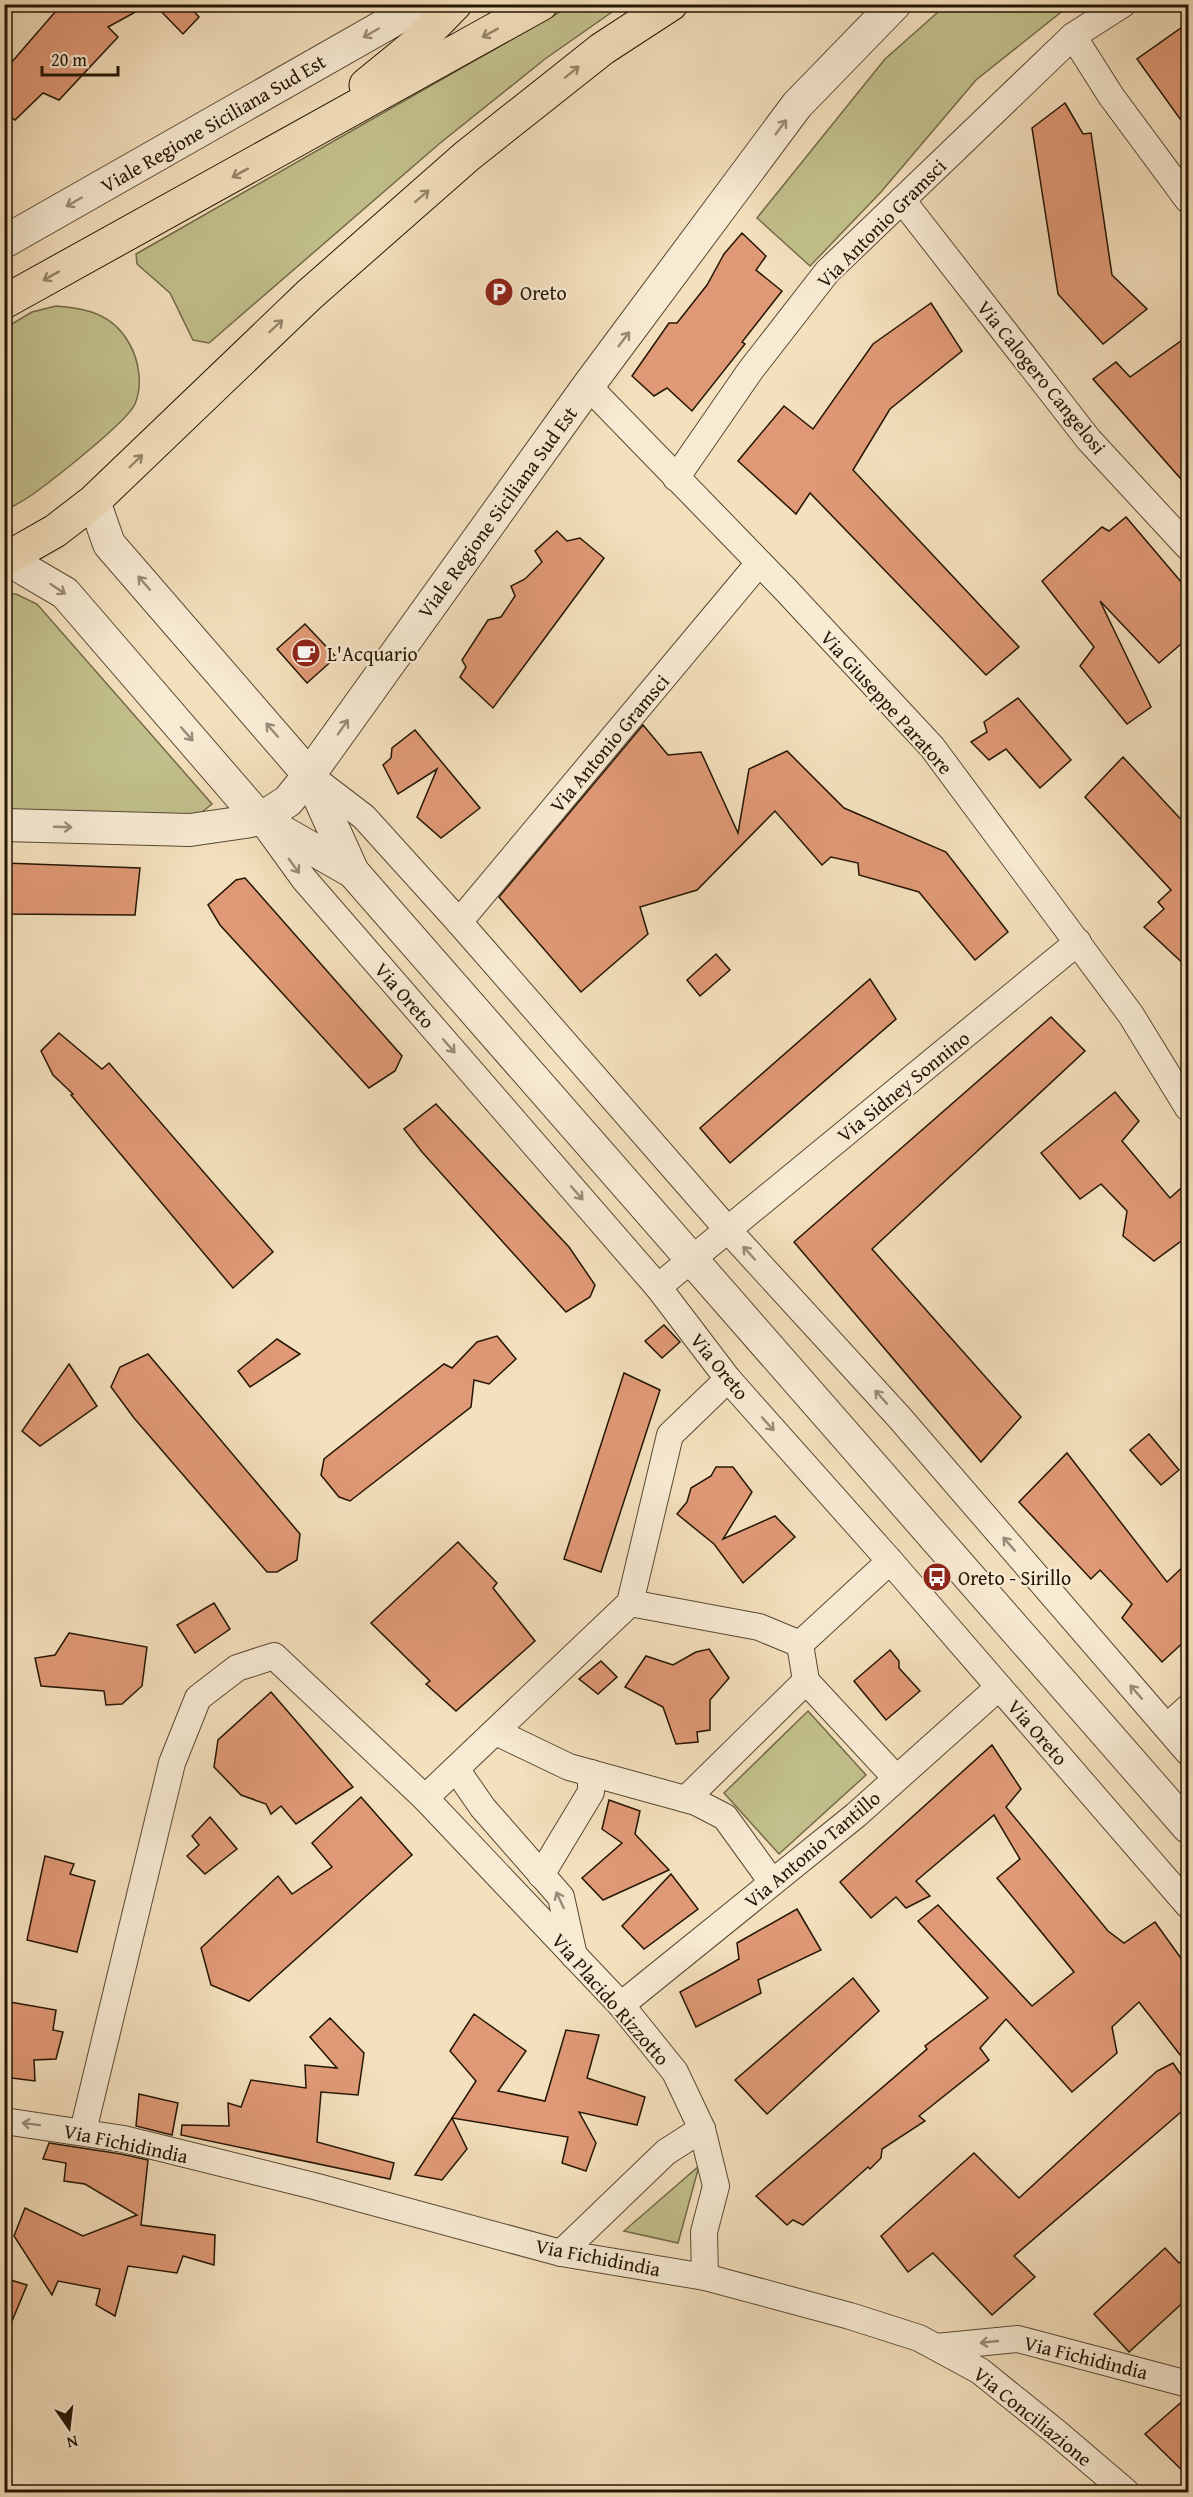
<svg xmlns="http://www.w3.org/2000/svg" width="1193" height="2497" viewBox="0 0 1193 2497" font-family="'Gentium Book Plus',serif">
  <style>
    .green { fill: #c2c08c; stroke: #736b48; stroke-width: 1.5 }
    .building { fill: #e09976; stroke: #241603; stroke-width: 1.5 }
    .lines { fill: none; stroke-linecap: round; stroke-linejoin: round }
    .minor-casing { stroke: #584832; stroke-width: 28 }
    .tertiary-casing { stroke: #584832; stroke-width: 34 }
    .primary-casing { stroke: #241603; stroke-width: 35 }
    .minor { stroke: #f8ebd4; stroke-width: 26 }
    .tertiary { stroke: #f8ebd4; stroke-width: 32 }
    .primary { stroke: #f4e0bd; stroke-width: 33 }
    .oneway { stroke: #998b76 }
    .oneway2 { stroke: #968569 }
    .labels { text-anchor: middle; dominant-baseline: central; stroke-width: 4.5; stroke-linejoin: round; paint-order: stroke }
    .street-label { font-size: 20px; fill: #241603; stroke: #f8ebd4 }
    .poi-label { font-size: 20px; fill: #241603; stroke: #f8ebd4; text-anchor: start }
  </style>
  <rect width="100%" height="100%" fill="#f4e0bd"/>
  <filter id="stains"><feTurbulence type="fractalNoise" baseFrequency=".00333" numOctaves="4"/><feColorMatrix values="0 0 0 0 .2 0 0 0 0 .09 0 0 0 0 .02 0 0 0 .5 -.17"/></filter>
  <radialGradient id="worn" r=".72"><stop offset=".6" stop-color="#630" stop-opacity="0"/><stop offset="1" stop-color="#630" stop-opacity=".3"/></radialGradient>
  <g class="green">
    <polygon points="572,5 622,5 545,59 439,144 209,343 193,340 170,293 137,264 136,254"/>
    <polygon points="946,5 1070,5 976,80 881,192 810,266 757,218 885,59"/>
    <path d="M 56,306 C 86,308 113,314 129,343 C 139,360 143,385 135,404 C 127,422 55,478 36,492 C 27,499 15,505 5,511 L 5,328 L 32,312 Z"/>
    <polygon points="5,594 16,594 37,604 212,804 197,816 5,810"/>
    <polygon points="808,1711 866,1775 779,1854 724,1793"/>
    <polygon points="699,2166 678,2243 624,2231"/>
  </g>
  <g class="building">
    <polygon points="62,4 150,4 108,27 118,37 59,100 43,93 15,120 4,112 4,71"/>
    <polygon points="154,4 187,4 199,17 183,34"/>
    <polygon points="1188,23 1188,130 1137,59"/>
    <polygon points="1065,103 1083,134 1091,133 1112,275 1147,309 1103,344 1058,294 1040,179 1032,128"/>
    <polygon points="742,233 766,256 756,270 782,291 742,342 745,344 692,411 667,388 654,396 632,376 669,323 677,323 707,285 724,254"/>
    <polygon points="931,303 962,351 890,409 853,470 1019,647 986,675 810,493 796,514 738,461 784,406 813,429 873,344"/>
    <polygon points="1188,336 1188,487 1093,379 1116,362 1130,377"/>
    <polygon points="1126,517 1188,590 1188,638 1159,663 1100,601 1151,707 1127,724 1080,666 1094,647 1042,581 1102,527 1109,531"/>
    <polygon points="557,531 567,541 580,538 604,558 493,708 460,677 466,667 462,660 488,620 501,617 515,596 511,586 525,579 542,562 535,551"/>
    <polygon points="305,624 336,657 307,683 277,649"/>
    <polygon points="1018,698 1071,760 1040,788 1006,749 989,760 971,742 987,732 984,722"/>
    <polygon points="643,725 668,755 701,752 738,833 749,769 787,751 844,808 946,852 1008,932 975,960 919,892 859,875 858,863 831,857 822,865 775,811 697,890 640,907 648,934 581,992 499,897"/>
    <polygon points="415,730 480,808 441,838 417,817 437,769 398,794 383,765 391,758 392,748"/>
    <polygon points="1123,757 1188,827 1188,968 1144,927 1164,909 1158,902 1171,890 1085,797"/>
    <polygon points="4,863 140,868 135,915 4,914"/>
    <polygon points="245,878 402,1056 395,1071 369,1088 220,925 208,905 236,880"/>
    <polygon points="716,954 730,970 700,996 687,980"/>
    <polygon points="870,979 896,1019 730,1163 700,1128"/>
    <polygon points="1051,1017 1085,1051 872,1249 1021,1417 981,1462 794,1242"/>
    <polygon points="59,1033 102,1069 109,1063 273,1252 233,1288 71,1095 73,1094 53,1075 41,1051"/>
    <polygon points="1115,1092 1139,1121 1122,1141 1170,1198 1188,1182 1188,1236 1154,1261 1123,1236 1127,1211 1101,1184 1080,1199 1041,1153"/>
    <polygon points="436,1104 569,1247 595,1285 590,1297 566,1312 422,1152 404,1129"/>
    <polygon points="664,1325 680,1342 662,1358 645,1341"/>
    <polygon points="497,1336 516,1359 489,1384 474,1380 471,1407 350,1501 339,1497 321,1475 324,1459 444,1364 452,1368 477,1342"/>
    <polygon points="277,1339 300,1354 250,1387 238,1371"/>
    <polygon points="148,1354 300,1534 297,1560 277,1572 267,1572 134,1418 111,1387 120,1367"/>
    <polygon points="69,1364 97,1406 40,1446 22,1431"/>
    <polygon points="624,1373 660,1390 601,1572 564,1559"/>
    <polygon points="1149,1434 1179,1470 1161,1485 1130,1450"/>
    <polygon points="1067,1453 1167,1582 1188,1562 1188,1638 1162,1662 1122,1618 1132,1604 1100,1570 1091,1579 1019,1502"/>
    <polygon points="716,1467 733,1467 752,1492 723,1539 775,1516 795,1537 743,1583 714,1544 677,1514 687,1502 691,1488 711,1476"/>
    <polygon points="458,1542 497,1583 493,1588 535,1641 456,1711 426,1684 430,1681 371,1623"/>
    <polygon points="214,1603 230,1629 195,1653 177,1625"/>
    <polygon points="69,1633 147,1647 142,1686 122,1704 106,1705 104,1691 41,1686 35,1658 55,1655"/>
    <polygon points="709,1649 729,1678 710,1700 710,1730 697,1732 698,1742 676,1744 663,1707 625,1687 646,1656 673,1665 696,1652"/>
    <polygon points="890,1650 899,1661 899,1668 920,1691 886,1720 854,1681"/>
    <polygon points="601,1661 617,1677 598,1694 579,1679"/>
    <polygon points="271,1692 353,1787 296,1824 281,1806 271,1814 266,1804 241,1795 214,1767 218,1740"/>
    <polygon points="992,1745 1021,1789 1006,1807 1108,1931 1124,1943 1155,1922 1188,1968 1188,2065 1139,2002 1112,2027 1117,2053 1072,2092 1006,2019 980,2048 989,2060 919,2116 925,2121 882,2149 881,2158 870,2169 868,2167 803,2225 793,2220 787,2225 756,2196 927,2049 925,2046 988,1998 918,1921 938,1905 1032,2006 1074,1972 997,1878 1020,1859 994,1815 916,1881 930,1896 906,1908 896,1897 871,1918 840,1882"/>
    <polygon points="361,1797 412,1855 249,2001 211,1985 201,1948 278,1876 292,1894 332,1867 312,1843"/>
    <polygon points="609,1800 640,1811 635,1834 669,1870 603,1900 582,1878 622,1843 602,1829"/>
    <polygon points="210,1817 237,1849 205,1874 187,1856 199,1845 192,1836"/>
    <polygon points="45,1856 74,1864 70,1874 95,1881 77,1952 27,1940"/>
    <polygon points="671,1874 698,1909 644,1949 622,1926"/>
    <polygon points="797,1909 821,1950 758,1980 761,1993 696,2027 680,1992 739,1959 737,1943"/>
    <polygon points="853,1978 879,2011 767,2114 735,2080"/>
    <polygon points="4,2001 56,2010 53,2030 63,2032 56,2059 34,2060 35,2081 4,2077"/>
    <polygon points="474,2014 526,2051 498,2091 545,2101 566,2030 599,2035 587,2078 645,2097 637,2125 579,2112 596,2143 586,2171 562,2163 568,2137 452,2118 476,2081 450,2051"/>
    <polygon points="330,2018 364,2053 358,2095 321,2092 317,2142 394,2163 390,2179 181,2135 182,2125 229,2126 228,2103 241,2107 251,2080 306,2088 305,2065 337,2068 310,2037"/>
    <polygon points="1173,2063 1188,2085 1188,2106 1014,2256 1035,2277 992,2315 933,2253 908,2272 881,2236 974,2153 1019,2198 1157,2071"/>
    <polygon points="139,2094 178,2103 172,2135 136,2126"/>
    <polygon points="452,2118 467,2149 442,2180 415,2175"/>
    <polygon points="49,2143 121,2154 148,2160 141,2225 215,2235 214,2265 183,2256 177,2273 128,2266 115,2316 96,2305 100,2289 58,2281 52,2295 14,2236 25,2208 83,2236 137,2215 85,2184 64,2181 66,2163 43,2159"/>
    <polygon points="1165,2248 1179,2263 1188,2256 1188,2298 1129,2352 1094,2314"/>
    <polygon points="4,2278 27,2285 5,2338 4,2338"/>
    <polygon points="1185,2399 1188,2399 1188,2476 1145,2434"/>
  </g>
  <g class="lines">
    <g class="minor-casing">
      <g id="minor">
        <polyline points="1073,36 1111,96 1188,200"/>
        <polyline points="902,200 1089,440 1188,547"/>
        <polyline points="588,386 785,589 932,747 1131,1015 1188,1108"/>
        <polyline points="676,478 750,371 827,272 1073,36 1123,4"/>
        <polyline points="309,775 364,817 459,922 728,1230 899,1417 1188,1752"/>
        <polyline points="262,821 304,879 658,1287 728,1379 890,1561 1188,1905"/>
        <polyline points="459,922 759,563"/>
        <polyline points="658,1287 1078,942"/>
        <polyline points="630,1603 759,1627 800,1644 890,1561"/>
        <polyline points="806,1681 896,1778"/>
        <polyline points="1167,1727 1188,1708"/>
        <polyline points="496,1732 569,1767 696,1802 725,1817 772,1882"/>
        <polyline points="456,1769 483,1808 561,1897 574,1956"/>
        <polyline points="425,1798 630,1603 670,1435 728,1379"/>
        <polyline points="686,1799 806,1681 800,1644"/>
        <polyline points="541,1875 591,1792 591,1773"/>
        <polyline points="621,2005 856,1815 999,1687"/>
        <polyline points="4,2121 124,2139 314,2186 561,2253 705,2277 850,2316 919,2338 980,2371 1057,2433 1126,2492"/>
        <polyline points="83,2131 172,1763 198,1698 237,1668 274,1656 425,1798 621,2005 675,2072 702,2129 716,2186 704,2232 705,2277"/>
        <polyline points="561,2253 666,2152 702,2129"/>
        <polyline points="936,2347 1018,2339 1188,2384"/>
      </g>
    </g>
    <g class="tertiary-casing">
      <g id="tertiary">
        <polyline points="4,242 422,4"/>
        <polyline points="94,501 109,544 309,775 353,872 1188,1827"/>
        <polyline points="7,559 65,593 260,819 353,872"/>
        <polyline points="4,825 190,830 245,822 260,819 288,801 309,775 588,386 797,105 895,4"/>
      </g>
    </g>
    <g class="primary-casing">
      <g id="primary">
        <polyline points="366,85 415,45 455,4"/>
        <polyline points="4,302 541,4"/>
        <polyline points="4,560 55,531 94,501 309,295 467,156 602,49 671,4"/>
      </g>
    </g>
    <use href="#minor" class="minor"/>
    <use href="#tertiary" class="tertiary"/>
    <use href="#primary" class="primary"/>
  </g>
  <defs><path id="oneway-shaft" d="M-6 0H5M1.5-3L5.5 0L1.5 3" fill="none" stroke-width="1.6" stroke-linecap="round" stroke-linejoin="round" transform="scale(1.5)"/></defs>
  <g class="oneway">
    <use href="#oneway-shaft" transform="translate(371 33) rotate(150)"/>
    <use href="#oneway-shaft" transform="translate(781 127) rotate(-53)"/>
    <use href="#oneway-shaft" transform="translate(74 202) rotate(150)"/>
    <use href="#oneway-shaft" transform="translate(624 339) rotate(-53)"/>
    <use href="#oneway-shaft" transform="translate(144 583) rotate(-131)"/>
    <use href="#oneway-shaft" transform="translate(58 589) rotate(34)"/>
    <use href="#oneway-shaft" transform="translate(343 727) rotate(-55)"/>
    <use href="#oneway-shaft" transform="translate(272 730) rotate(-131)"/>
    <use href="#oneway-shaft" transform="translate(187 734) rotate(49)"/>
    <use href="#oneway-shaft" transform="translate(63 827) rotate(2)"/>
    <use href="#oneway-shaft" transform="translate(294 866) rotate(54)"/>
    <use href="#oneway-shaft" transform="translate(449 1046) rotate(49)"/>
    <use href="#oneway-shaft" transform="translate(577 1193) rotate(49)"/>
    <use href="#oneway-shaft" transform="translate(749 1253) rotate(-132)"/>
    <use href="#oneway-shaft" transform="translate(881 1397) rotate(-132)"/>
    <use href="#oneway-shaft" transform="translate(768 1424) rotate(48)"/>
    <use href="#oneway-shaft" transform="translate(1009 1544) rotate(-131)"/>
    <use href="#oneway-shaft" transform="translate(1136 1692) rotate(-131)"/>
    <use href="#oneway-shaft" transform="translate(560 1900) rotate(-115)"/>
    <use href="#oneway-shaft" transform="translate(31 2124) rotate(-173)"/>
    <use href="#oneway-shaft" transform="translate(989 2342) rotate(174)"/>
  </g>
  <g class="oneway2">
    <use href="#oneway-shaft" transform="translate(490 33) rotate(151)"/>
    <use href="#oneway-shaft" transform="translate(572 72) rotate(-39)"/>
    <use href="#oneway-shaft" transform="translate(240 173) rotate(151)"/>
    <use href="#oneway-shaft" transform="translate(422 196) rotate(-41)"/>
    <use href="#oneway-shaft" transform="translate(51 276) rotate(151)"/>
    <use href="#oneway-shaft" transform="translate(276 326) rotate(-43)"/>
    <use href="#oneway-shaft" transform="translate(136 461) rotate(-44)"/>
  </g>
  <defs>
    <g id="parking-disc" transform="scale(1.5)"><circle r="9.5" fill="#8f2418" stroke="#f8ebd4"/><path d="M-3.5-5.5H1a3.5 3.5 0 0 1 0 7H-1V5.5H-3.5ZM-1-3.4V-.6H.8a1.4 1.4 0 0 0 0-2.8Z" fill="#fff"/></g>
    <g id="cafe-disc" transform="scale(1.5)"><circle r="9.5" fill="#8f2418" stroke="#f8ebd4"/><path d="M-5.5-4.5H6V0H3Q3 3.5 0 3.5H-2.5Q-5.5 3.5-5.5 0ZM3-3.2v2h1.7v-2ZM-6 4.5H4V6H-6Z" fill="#fff"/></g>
    <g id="bus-disc" transform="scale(1.5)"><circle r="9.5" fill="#8f2418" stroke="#f8ebd4"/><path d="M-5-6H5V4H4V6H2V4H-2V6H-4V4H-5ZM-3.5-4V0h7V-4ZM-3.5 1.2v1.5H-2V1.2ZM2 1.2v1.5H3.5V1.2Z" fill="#fff"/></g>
  </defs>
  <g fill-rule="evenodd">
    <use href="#parking-disc" x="499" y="292"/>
    <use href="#cafe-disc" x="306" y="653"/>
    <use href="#bus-disc" x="937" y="1577"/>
  </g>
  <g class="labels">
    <g class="street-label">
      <text transform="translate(213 123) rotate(-30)">Viale Regione Siciliana Sud Est</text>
      <text transform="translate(881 223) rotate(-45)">Via Antonio Gramsci</text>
      <text transform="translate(1042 377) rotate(51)">Via Calogero Cangelosi</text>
      <text transform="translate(497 512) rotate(-54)">Viale Regione Siciliana Sud Est</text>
      <text transform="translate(887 702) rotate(48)">Via Giuseppe Paratore</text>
      <text transform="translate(609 743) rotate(-50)">Via Antonio Gramsci</text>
      <text transform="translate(405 995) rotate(49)">Via Oreto</text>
      <text transform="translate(903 1086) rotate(-39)">Via Sidney Sonnino</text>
      <text transform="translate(720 1366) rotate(51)">Via Oreto</text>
      <text transform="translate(1038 1732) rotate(49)">Via Oreto</text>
      <text transform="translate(812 1849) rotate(-40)">Via Antonio Tantillo</text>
      <text transform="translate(611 1999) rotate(49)">Via Placido Rizzotto</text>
      <text transform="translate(126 2143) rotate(12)">Via Fichidindia</text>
      <text transform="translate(598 2257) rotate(11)">Via Fichidindia</text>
      <text transform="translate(1086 2357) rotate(14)">Via Fichidindia</text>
      <text transform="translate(1033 2416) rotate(39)">Via Conciliazione</text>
    </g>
    <g class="poi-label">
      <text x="520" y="292">Oreto</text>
      <text x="327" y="653">L'Acquario</text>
      <text x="958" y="1577">Oreto - Sirillo</text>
    </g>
  </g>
  <rect width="1193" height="2497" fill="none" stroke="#f4e0bd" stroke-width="24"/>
  <rect x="6" y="6" width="1181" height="2485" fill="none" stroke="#241603" stroke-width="3"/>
  <rect x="12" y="12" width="1169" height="2473" fill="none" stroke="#241603" stroke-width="1.5"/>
  <g transform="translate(69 2428) rotate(166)" stroke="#f8ebd4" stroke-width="4.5" paint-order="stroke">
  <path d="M0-4.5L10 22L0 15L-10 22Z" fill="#241603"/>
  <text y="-9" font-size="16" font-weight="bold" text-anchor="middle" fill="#241603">N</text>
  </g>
  <path d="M42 66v9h76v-9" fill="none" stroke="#241603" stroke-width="3"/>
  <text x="51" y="66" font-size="18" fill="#241603" stroke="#f8ebd4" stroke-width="4.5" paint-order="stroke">20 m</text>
  <rect width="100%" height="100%" filter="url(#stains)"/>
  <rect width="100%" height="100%" fill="url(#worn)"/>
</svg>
